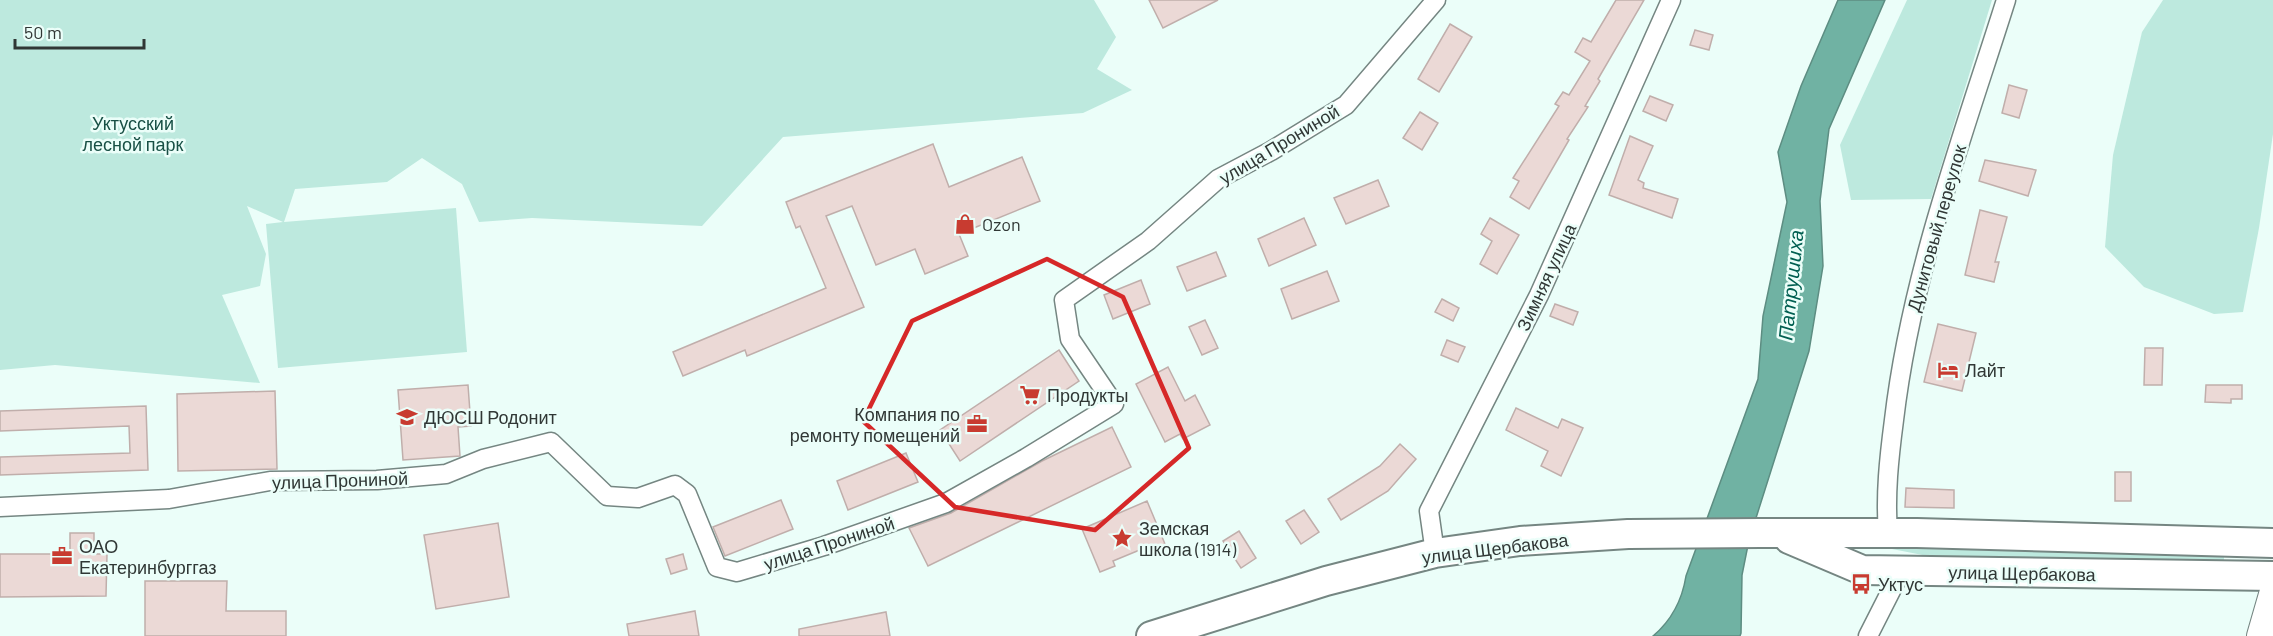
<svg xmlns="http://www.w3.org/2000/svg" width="2273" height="636" viewBox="0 0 2273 636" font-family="Barlow,sans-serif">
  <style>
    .green { fill: #bde9de }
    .water { fill: #70b2a3; stroke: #5d8d82; stroke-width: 1.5 }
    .building { fill: #ebd9d6; stroke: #c0aeab; stroke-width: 1.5 }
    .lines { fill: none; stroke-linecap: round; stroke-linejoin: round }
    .street-casing { stroke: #758682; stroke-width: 21 }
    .secondary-casing { stroke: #758682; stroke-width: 28 }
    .primary-casing { stroke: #758682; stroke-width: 32 }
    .street { stroke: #fff; stroke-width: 18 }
    .secondary { stroke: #fff; stroke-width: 26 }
    .primary { stroke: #fff; stroke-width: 28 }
    .marked { fill: none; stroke: #d62828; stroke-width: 4.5; stroke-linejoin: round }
    .labels { text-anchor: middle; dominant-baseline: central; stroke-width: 5; stroke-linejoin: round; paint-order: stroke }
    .park-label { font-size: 18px; fill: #185045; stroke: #ebfef9 }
    .street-label { font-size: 18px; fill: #303735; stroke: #ebfef9 }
    .poi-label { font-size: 18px; fill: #303735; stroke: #ebfef9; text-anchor: start }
    .water-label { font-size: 20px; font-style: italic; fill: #005f51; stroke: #ebfef9 }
  </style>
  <rect width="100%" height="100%" fill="#ebfef9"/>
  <g class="green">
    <polygon points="0,0 1094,0 1116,37 1097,69 1132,90 1083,113 783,137 702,226 532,218 479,222 462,184 422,158 387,182 295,189 284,222 456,208 467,352 278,368 266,224 283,222 247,206 266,254 260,286 222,295 260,383 55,365 0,370"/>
    <polygon points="1907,0 1992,0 1931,199 1851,200 1840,145"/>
    <polygon points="2163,0 2273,0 2273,134 2259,228 2243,312 2214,314 2144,287 2105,247 2113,155 2142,32"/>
    <polygon points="1887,548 2224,556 2224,562 1943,559"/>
  </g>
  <path class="water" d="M 1838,0 L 1885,0 L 1829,129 L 1820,201 L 1823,266 L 1809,351 L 1749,540 L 1742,575 L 1741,633 L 1740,636 L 1653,636 C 1672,620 1682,601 1686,576 L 1758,379 L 1763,316 L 1787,202 L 1778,152 L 1801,86 Z"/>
  <g class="building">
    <polygon points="1149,0 1218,0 1163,28"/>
    <polygon points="1616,0 1644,0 1598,79 1600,81 1585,106 1588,107 1567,139 1569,140 1529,209 1510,197 1519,181 1513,178 1559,106 1555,104 1563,92 1569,95 1590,61 1575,52 1583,38 1591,42"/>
    <polygon points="1450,24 1472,37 1439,92 1418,79"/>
    <polygon points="1695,30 1713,35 1709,50 1690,45"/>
    <polygon points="2009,85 2027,90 2019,118 2002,113"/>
    <polygon points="1650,96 1673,105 1666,121 1643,111"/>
    <polygon points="1420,112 1438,123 1422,150 1403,138"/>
    <polygon points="1630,136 1653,146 1638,180 1644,183 1643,188 1678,199 1672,218 1609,195"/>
    <polygon points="933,144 949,187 1022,157 1040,201 959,234 968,256 925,274 915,249 876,265 852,206 826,216 864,307 747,356 745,350 683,376 673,352 826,288 800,226 796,228 786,202"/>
    <polygon points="1985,160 2036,170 2028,196 1979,181"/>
    <polygon points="1378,180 1389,206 1346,224 1334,198"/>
    <polygon points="1980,210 2007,217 1995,262 1999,262 1994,282 1965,275"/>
    <polygon points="1304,218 1316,245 1269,266 1258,239"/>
    <polygon points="1490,218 1519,235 1497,274 1480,264 1492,241 1481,234"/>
    <polygon points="1216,252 1226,276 1187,291 1177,267"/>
    <polygon points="1327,271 1339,301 1292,319 1281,289"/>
    <polygon points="1141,280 1150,304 1113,319 1104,295"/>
    <polygon points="1442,299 1459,308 1453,321 1435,312"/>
    <polygon points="1555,304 1578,312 1573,325 1550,316"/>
    <polygon points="1205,320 1218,348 1202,355 1189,327"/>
    <polygon points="1938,324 1976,333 1962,391 1924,382"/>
    <polygon points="1447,340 1465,347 1458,362 1441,355"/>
    <polygon points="2145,348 2163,348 2162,385 2144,385"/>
    <polygon points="1059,350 1079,381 960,461 940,430"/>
    <polygon points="1168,367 1185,401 1195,395 1210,425 1183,439 1180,434 1165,442 1136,384"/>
    <polygon points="468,385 471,426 458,427 460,456 403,460 398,390"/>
    <polygon points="2206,385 2242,385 2242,399 2231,399 2231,403 2205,402"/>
    <polygon points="275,391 277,469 178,471 177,394"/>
    <polygon points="146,406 148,470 0,475 0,457 130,453 129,426 0,431 0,411"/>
    <polygon points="1516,408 1558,428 1562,419 1583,428 1561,476 1541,466 1548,451 1506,430"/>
    <polygon points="1112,427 1131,467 928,566 909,528 951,513 1042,461"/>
    <polygon points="1400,444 1416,459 1388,491 1341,520 1328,499 1380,466"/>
    <polygon points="906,453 918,482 848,510 837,481"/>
    <rect x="2115" y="472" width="16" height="29"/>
    <polygon points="1906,488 1954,490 1954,508 1905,507"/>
    <polygon points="781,500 793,529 725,556 713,527"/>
    <polygon points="1147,501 1165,544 1144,553 1142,549 1113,561 1115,566 1100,572 1082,529"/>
    <polygon points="1304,510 1319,532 1301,544 1286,521"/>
    <polygon points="498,523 509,597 436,609 424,535"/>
    <polygon points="1239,531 1256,558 1241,568 1223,541"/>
    <polygon points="70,533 94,533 94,554 107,554 106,596 0,597 0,554 70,554"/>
    <polygon points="683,554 687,569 671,574 666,559"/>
    <polygon points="145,581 227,581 226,611 286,611 286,636 145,636"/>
    <polygon points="695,611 699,636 629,636 627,624"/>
    <polygon points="886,612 890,636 799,636 799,629"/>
  </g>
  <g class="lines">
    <g class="street-casing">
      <g id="street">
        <polyline points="0,507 169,499 270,481 377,480 446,474 483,459 551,442 607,496 638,498 675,485 687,494 717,567 737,572 824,546 946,503 1026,458 1114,404 1070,339 1064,300 1148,241 1218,179 1271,151 1346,105 1436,0"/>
        <path d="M 1888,533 C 1885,495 1889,458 1894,420 C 1911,275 1962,139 2006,0"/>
        <polyline points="1435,553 1429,511 1539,295 1671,0"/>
        <polyline points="1868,636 1901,571"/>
      </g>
    </g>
    <g class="secondary-casing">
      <polyline id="secondary" points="2260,636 2273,591"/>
    </g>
    <g class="primary-casing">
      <g id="primary">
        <polyline points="1789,539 1862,570 2273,576"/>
        <polyline points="1151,636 1326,581 1435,553 1520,541 1628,534 1760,533 1917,533 2273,543"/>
      </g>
    </g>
    <use href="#street" class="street"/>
    <use href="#secondary" class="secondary"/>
    <use href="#primary" class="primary"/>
  </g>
  <path class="marked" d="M 1047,259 L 1123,297 L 1189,448 L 1095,530 L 955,507 L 863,421 L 912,321 Z"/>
  <defs>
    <g id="shop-bare" transform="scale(1.62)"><path d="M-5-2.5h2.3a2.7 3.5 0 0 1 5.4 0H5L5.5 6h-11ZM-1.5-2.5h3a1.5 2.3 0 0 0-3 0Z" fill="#c83b30" stroke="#ebfef9" stroke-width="2.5" paint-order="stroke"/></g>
    <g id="hotel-bare" transform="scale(1.62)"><path d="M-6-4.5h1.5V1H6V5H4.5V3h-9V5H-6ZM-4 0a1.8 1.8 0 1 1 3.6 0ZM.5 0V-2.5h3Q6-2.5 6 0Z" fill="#c83b30" stroke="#ebfef9" stroke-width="2.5" paint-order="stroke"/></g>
    <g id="supermarket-bare" transform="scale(1.62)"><path d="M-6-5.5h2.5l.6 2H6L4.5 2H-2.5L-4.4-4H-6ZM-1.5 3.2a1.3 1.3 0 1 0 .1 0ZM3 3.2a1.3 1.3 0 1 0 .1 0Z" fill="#c83b30" stroke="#ebfef9" stroke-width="2.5" paint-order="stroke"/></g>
    <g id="school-bare" transform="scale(1.62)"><path d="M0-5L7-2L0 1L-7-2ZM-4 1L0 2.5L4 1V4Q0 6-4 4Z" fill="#c83b30" stroke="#ebfef9" stroke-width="2.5" paint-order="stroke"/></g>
    <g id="office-bare" transform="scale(1.62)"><path d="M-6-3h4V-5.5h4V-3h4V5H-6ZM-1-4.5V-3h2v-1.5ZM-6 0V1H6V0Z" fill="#c83b30" stroke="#ebfef9" stroke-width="2.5" paint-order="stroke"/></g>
    <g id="sight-bare" transform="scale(1.62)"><path d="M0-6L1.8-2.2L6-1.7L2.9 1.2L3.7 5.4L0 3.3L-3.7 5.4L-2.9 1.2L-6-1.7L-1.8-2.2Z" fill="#c83b30" stroke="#ebfef9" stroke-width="2.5" paint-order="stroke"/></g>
    <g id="bus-bare" transform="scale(1.62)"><path d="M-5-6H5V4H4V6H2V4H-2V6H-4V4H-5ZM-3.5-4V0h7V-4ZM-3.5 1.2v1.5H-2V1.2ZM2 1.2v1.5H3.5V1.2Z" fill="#c83b30" stroke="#ebfef9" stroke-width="2.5" paint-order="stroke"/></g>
  </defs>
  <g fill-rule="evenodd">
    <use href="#shop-bare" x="965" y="224"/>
    <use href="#hotel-bare" x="1948" y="370"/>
    <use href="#supermarket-bare" x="1030" y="395"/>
    <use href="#school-bare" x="407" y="417"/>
    <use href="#office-bare" x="977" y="424"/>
    <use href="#sight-bare" x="1122" y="538"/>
    <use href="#office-bare" x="62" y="556"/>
    <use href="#bus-bare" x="1861" y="584"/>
  </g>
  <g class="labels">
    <g class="park-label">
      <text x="133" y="123">Уктусский<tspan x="133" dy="21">лесной парк</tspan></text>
    </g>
    <g class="street-label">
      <text transform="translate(1279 144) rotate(-31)">улица Прониной</text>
      <text transform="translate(1936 228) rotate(-74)">Дунитовый переулок</text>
      <text transform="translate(1546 277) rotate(-65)">Зимняя улица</text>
      <text transform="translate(340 480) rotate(-2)">улица Прониной</text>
      <text transform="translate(829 543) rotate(-18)">улица Прониной</text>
      <text transform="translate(1495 548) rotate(-7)">улица Щербакова</text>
      <text transform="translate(2022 573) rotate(1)">улица Щербакова</text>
    </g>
    <g class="poi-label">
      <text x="982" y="224">Ozon</text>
      <text x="1965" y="370">Лайт</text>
      <text x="1047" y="395">Продукты</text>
      <text x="960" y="414" text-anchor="end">Компания по<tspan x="960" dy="21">ремонту помещений</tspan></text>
      <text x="424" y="417">ДЮСШ Родонит</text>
      <text x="1139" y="528">Земская<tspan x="1139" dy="21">школа (1914)</tspan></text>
      <text x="79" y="546">ОАО<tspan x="79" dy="21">Екатеринбурггаз</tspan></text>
      <text x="1878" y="584">Уктус</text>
    </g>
    <g class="water-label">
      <text transform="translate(1790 285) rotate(-84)">Патрушиха</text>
    </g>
  </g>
  <path d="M15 39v9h129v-9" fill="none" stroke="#303735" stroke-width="3"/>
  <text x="24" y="39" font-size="18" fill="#303735" stroke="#ebfef9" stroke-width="4.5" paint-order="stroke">50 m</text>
</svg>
